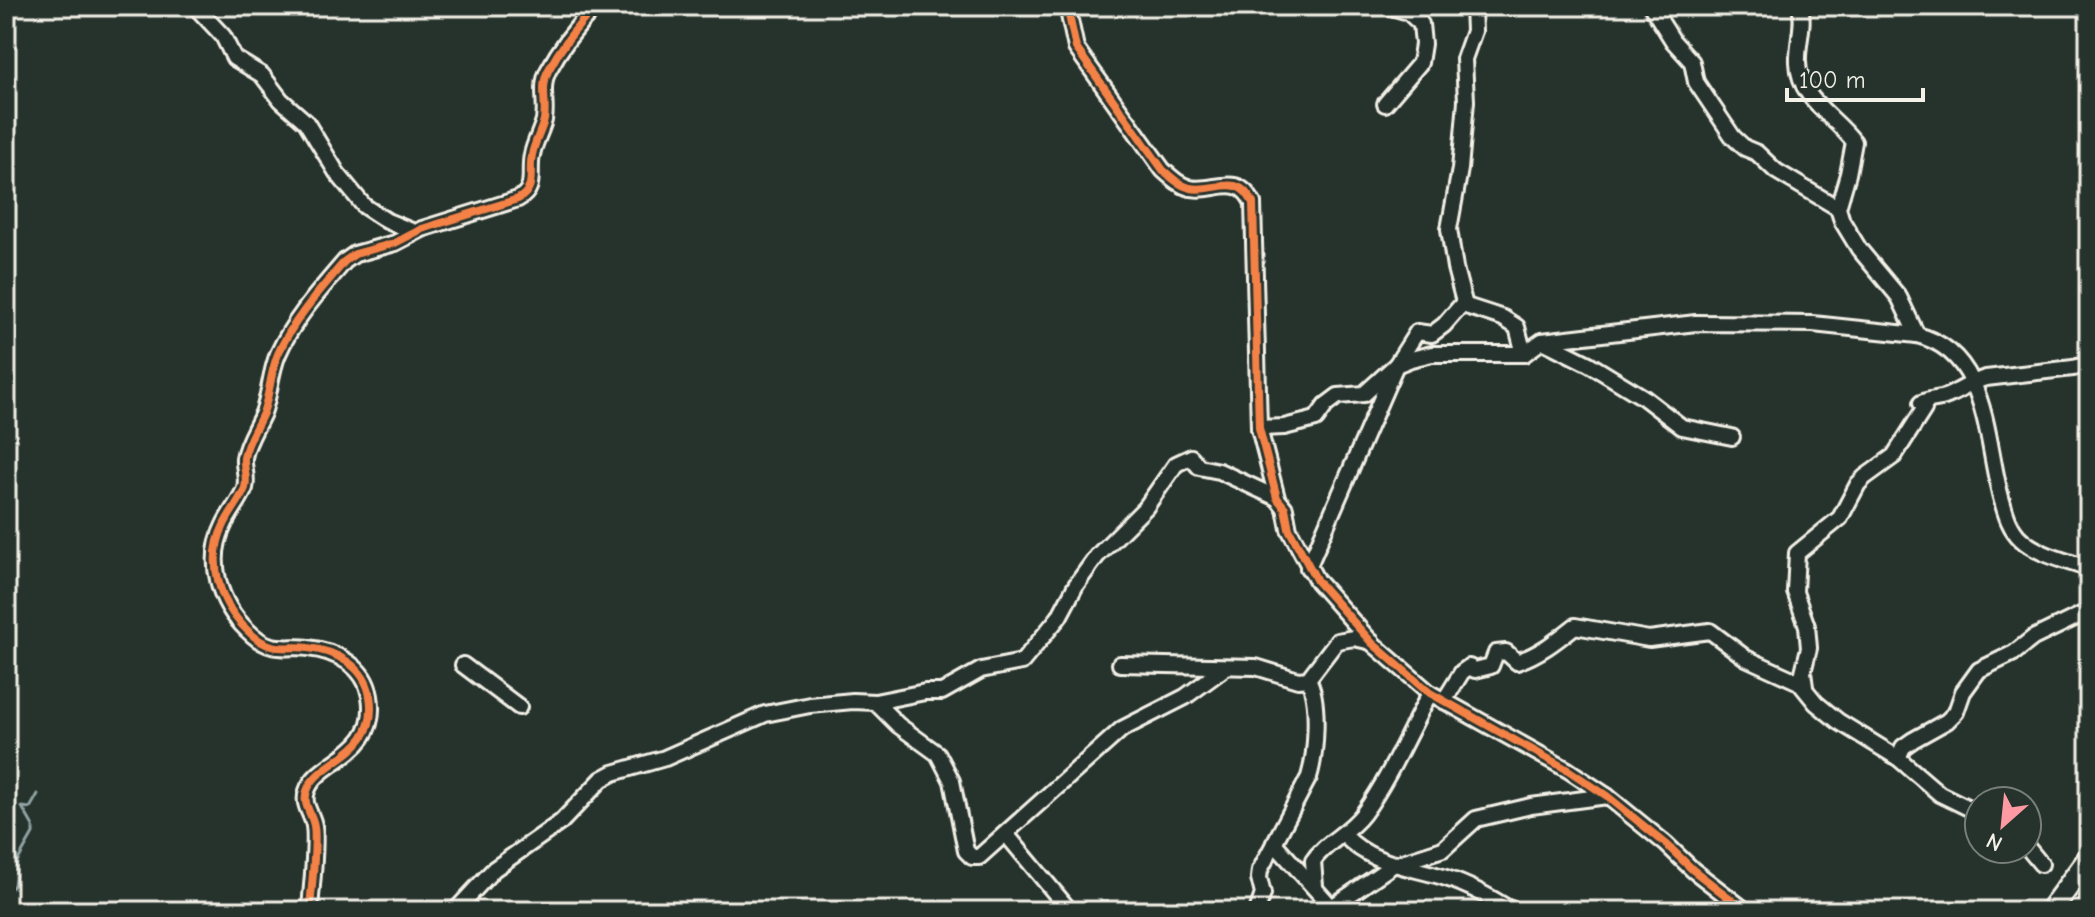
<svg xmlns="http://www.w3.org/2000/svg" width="2095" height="917" viewBox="0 0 2095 917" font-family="'Comic Neue',sans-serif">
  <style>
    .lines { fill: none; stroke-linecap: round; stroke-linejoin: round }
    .stream { stroke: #8fa1a1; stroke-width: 3 }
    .minor-casing { stroke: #f4f1e8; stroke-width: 20 }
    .highway-casing { stroke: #f4f1e8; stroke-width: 26 }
    .minor { stroke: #26332d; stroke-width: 14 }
    .highway { stroke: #26332d; stroke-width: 20 }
    .cycleway-casing { stroke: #26332d; stroke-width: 13 }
    .cycleway { stroke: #f48246; stroke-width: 8 }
  </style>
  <rect width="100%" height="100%" fill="#26332d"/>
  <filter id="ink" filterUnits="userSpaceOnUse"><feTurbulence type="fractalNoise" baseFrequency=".0125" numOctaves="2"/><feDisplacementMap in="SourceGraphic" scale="16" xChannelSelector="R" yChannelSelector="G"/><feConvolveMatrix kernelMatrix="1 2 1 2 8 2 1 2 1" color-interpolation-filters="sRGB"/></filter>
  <g filter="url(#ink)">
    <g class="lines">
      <polyline class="stream" points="6,894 14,885 17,862 33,834 33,826 22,807 30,808 38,794"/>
      <g class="minor-casing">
        <g id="minor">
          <polyline points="195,6 223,36 234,58 262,75 281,100 306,122 337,173 364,206 387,221 414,232"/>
          <path d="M 1067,6 L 1076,48 L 1163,170 C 1172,178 1179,185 1190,188 C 1216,193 1237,171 1253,203 L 1259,428 L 1277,498 L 1285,508 L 1289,529 L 1317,581 L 1372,643 L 1430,693 L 1568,770 L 1607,796 L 1666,844 L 1693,870 L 1746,911"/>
          <polyline points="1651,6 1673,41 1692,62 1696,82 1733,137 1745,148 1757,153 1776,171 1838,208"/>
          <path d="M 1800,6 C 1805,25 1797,43 1798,62 C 1799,100 1834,115 1854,142 L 1848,174 L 1838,208 L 1842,221 L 1859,249 L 1899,297 L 1917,335"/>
          <polyline points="1385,104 1420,63 1423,44 1421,24 1408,12 1388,6"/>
          <polyline points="1463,305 1503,318 1517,327 1524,354"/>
          <polyline points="1543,341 1589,364 1643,397 1682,427 1732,437"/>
          <path d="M 1259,428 L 1284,427 L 1316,419 L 1326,405 L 1338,396 L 1364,394 L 1396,365 L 1411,359 L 1432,354 L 1524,354 L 1542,341 L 1696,323 L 1813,324 L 1917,335 C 1990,353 1985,443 2002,501 C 2006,515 2010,529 2021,539 C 2038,555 2068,561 2089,569"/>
          <polyline points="1308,568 1396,365 1417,332 1432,334 1444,325 1464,302 1455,268 1449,229 1460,169 1466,101 1464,59 1474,31 1473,6"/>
          <polyline points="1120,664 1256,667 1298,680 1308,679 1337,641 1354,638 1372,642"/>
          <polyline points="463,665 519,707"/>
          <path d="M 1805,687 L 1803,672 L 1809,648 L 1807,626 L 1795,592 L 1797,553 L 1840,518 L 1858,484 L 1865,477 L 1894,456 L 1924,409 L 1921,403 C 1929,399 1932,400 1941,398 C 1953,396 1970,382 1986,378 L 2073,368 L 2089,364"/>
          <path d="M 1444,701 L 1462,672 L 1469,667 L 1475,670 L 1491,666 L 1496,653 L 1506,652 L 1517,662 C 1540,654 1556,641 1575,626 L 1649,639 L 1710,631 L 1746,658 L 1799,682 L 1816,703 L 1838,721 L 1898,758 L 1940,794 L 1979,813"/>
          <polyline points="875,702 898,725 938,754 952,781 966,851 972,857 979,857 1122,729 1185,697 1226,667"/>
          <polyline points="1898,758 1903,747 1913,740 1947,721 1956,712 1963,692 1979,670 2014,653 2033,638 2089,611"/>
          <polyline points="1006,834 1070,911"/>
          <path d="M 1344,835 C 1372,865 1409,866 1446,878 C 1468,885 1492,898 1512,911"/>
          <polyline points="1274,843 1335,911"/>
          <polyline points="2027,847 2041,864"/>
          <path d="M 1315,886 L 1313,861 C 1324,843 1348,834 1363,814 C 1389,779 1409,732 1430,693"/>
          <path d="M 310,911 C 311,890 317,845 314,826 C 312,813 302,805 307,791 C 318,758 380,756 370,696 C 365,666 336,651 308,648 C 297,646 283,649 272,646 C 263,644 253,636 247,630 C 219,603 206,561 224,525 C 230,512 240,501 245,488 C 248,477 243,468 244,458 C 246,443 257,427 263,413 C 270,394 270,373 278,354 C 293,320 321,289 345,261 L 355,254 L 395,243 L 422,229 L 518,199 C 537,189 528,173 532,155 C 534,143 541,132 544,120 C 547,104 540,87 548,71 C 560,48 578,25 596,6"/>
          <polyline points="455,911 494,869 561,822 602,779 613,773 665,758 765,714 810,705 853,701 875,702 925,692 942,692 981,670 1022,662 1059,617 1076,585 1097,556 1146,507 1176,464 1191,457 1199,467 1219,471 1277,498"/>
          <path d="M 1257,911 L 1263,894 L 1259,878 L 1260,870 L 1309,777 C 1316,754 1320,700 1308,679"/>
          <polyline points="1326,911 1393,865 1443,849 1476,819 1531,806 1607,796"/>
        </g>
      </g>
      <g class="highway-casing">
        <polyline id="highway" points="2050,911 2089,858"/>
      </g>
      <use href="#minor" class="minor"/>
      <use href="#highway" class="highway"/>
      <g class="cycleway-casing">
        <g id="cycleway">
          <path d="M 1067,6 L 1076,48 L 1163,170 C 1172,178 1179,185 1190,188 C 1216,193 1237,171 1253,203 L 1259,428 L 1277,498 L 1285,508 L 1289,529 L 1317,581 L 1372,643 L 1430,693 L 1568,770 L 1607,796 L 1666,844 L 1693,870 L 1746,911"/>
          <path d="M 310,911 C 311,890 317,845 314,826 C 312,813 302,805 307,791 C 318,758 380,756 370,696 C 365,666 336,651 308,648 C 297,646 283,649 272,646 C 263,644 253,636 247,630 C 219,603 206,561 224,525 C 230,512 240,501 245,488 C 248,477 243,468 244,458 C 246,443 257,427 263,413 C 270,394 270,373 278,354 C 293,320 321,289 345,261 L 355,254 L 395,243 L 422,229 L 518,199 C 537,189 528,173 532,155 C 534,143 541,132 544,120 C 547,104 540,87 548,71 C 560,48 578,25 596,6"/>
        </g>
      </g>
      <use href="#cycleway" class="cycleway"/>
    </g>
  </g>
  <rect width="2095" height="917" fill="none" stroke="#26332d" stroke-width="32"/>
  <rect x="16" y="16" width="2063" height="885" fill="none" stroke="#f4f1e8" stroke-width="3" filter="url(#ink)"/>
  <g transform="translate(2003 825) rotate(207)"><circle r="38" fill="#26332d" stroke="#787f78" stroke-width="2"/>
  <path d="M0-6L14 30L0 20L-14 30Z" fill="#ff9aa2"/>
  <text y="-12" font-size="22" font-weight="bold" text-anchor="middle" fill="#f4f1e8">N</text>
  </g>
  <path d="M1787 88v12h136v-12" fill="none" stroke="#f4f1e8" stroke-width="4"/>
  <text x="1799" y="88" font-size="24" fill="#f4f1e8" stroke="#26332d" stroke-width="6" paint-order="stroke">100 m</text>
</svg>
